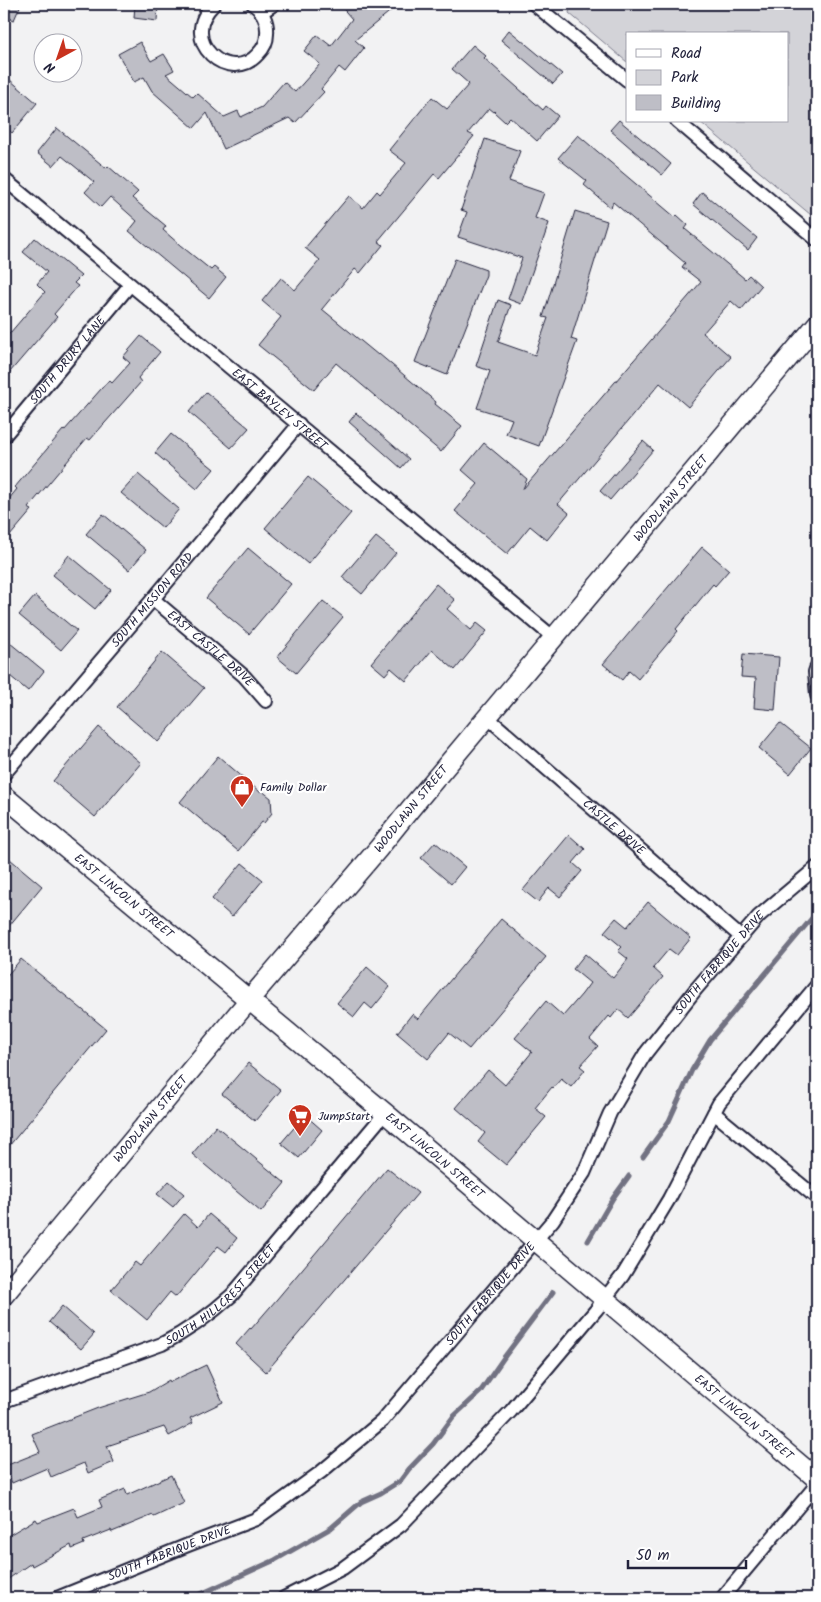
<svg xmlns="http://www.w3.org/2000/svg" width="821" height="1602" viewBox="0 0 821 1602" font-family="Kalam,sans-serif">
  <style>
    .green { fill: #d3d3d8; stroke: #7a7a8a }
    .lines { fill: none; stroke-linecap: round; stroke-linejoin: round }
    .stream { stroke: #727282; stroke-width: 5 }
    .building { fill: #bebec6; stroke: #22223b }
    .street-casing { stroke: #22223b; stroke-width: 16 }
    .secondary-casing { stroke: #22223b; stroke-width: 22 }
    .street { stroke: #fff; stroke-width: 12 }
    .secondary { stroke: #fff; stroke-width: 19 }
    .labels { text-anchor: middle; dominant-baseline: central; stroke-width: 4.5; stroke-linejoin: round; paint-order: stroke }
    .street-label { font-size: 12px; fill: #22223b; stroke: #fff }
    .poi-label { font-size: 12px; fill: #22223b; stroke: #fff; text-anchor: start }
  </style>
  <rect width="100%" height="100%" fill="#f2f2f3"/>
  <filter id="ink" filterUnits="userSpaceOnUse"><feTurbulence type="fractalNoise" baseFrequency=".02" numOctaves="2"/><feDisplacementMap in="SourceGraphic" scale="10" xChannelSelector="R" yChannelSelector="G"/><feConvolveMatrix kernelMatrix="1 2 1 2 8 2 1 2 1" color-interpolation-filters="sRGB"/></filter>
  <g filter="url(#ink)">
    <polygon class="green" points="564,4 817,4 817,220 699,121 787,121 787,34 627,34 627,62 569,13 570,9"/>
    <g class="lines">
      <g class="stream">
        <polyline points="643,1157 669,1121 692,1070 710,1040 817,912"/>
        <polyline points="588,1241 613,1198 629,1176"/>
        <polyline points="192,1598 275,1560 331,1528 361,1502 381,1493 400,1481 409,1469 433,1444 453,1417 480,1392 505,1356 553,1292"/>
      </g>
    </g>
    <g class="building">
      <polygon points="4,4 21,4 14,20 4,15"/>
      <polygon points="135,4 158,4 157,21 134,18"/>
      <polygon points="339,4 399,4 355,40 364,48 345,72 339,67 321,89 324,92 295,123 289,118 224,149 207,113 194,128 152,91 144,77 134,82 118,54 140,42 151,61 164,54 174,70 166,74 193,97 197,93 224,117 238,111 241,117 262,107 284,82 295,92 320,64 304,51 317,35 331,46 352,19"/>
      <polygon points="509,30 562,74 553,84 501,40"/>
      <polygon points="473,45 486,56 484,58 543,110 546,106 558,116 537,141 510,117 505,122 494,112 495,111 494,112 489,108 468,133 474,136 439,178 434,174 378,241 383,245 360,273 355,269 322,309 378,355 379,354 436,402 435,404 462,426 441,452 336,363 314,390 258,345 281,317 262,301 281,278 295,290 320,260 305,248 349,196 363,208 377,191 380,194 406,163 389,150 432,97 447,109 469,84 452,69"/>
      <polygon points="10,80 37,103 12,133 4,126 4,88"/>
      <polygon points="619,120 671,164 662,175 610,130"/>
      <polygon points="57,128 106,168 108,166 138,192 132,198 166,226 163,230 180,245 211,270 214,267 226,277 209,298 129,231 137,221 110,197 101,207 85,192 94,182 62,156 53,166 37,153"/>
      <polygon points="578,135 675,217 677,215 688,225 685,229 745,279 749,275 761,286 741,310 731,301 703,333 731,357 688,407 660,383 558,504 569,513 547,540 530,526 507,554 455,511 478,484 462,470 484,443 527,479 523,489 701,282 682,267 685,263 613,202 611,208 584,185 587,181 558,158"/>
      <polygon points="485,139 520,151 509,181 544,193 535,218 549,223 521,304 508,299 522,258 458,237 467,212 461,210"/>
      <polygon points="702,192 757,238 748,250 693,204"/>
      <polygon points="575,211 607,221 571,339 577,341 539,446 506,434 512,419 477,408 490,371 476,366 498,300 511,305 498,342 535,355 548,318 543,317"/>
      <polygon points="35,238 81,276 74,283 78,286 54,314 57,317 4,379 4,340 45,292 37,284 47,272 23,252"/>
      <polygon points="455,259 486,270 486,275 447,375 415,362"/>
      <polygon points="141,336 160,352 138,378 141,382 90,440 87,438 28,508 32,510 4,543 4,505 17,489 15,487 63,430 64,431 109,380 112,383 130,363 123,357"/>
      <polygon points="206,392 249,428 231,448 189,412"/>
      <polygon points="356,413 409,459 401,468 349,422"/>
      <polygon points="171,434 214,469 197,489 155,453"/>
      <polygon points="643,441 653,450 610,500 600,491"/>
      <polygon points="138,474 179,509 163,528 121,493"/>
      <polygon points="308,477 351,513 308,564 265,528"/>
      <polygon points="103,514 146,550 129,570 86,534"/>
      <polygon points="376,537 396,553 362,594 342,577"/>
      <polygon points="702,547 729,570 715,586 713,584 676,629 678,631 638,679 629,671 622,680 603,664"/>
      <polygon points="248,548 291,584 249,634 206,598"/>
      <polygon points="69,555 111,590 95,609 53,575"/>
      <polygon points="436,584 455,600 447,609 471,630 477,623 487,631 455,670 432,650 406,681 391,668 385,675 371,663"/>
      <polygon points="35,596 77,631 61,650 19,615"/>
      <polygon points="323,601 343,617 296,673 277,657"/>
      <polygon points="4,638 44,671 28,691 4,671"/>
      <polygon points="162,652 204,688 158,742 117,707"/>
      <polygon points="743,654 779,657 775,710 754,708 756,678 741,677"/>
      <polygon points="780,723 811,748 790,774 759,748"/>
      <polygon points="99,727 141,763 95,817 53,781"/>
      <polygon points="218,756 260,792 261,790 271,798 272,813 264,823 262,822 238,851 180,802"/>
      <polygon points="569,835 585,849 573,863 582,871 560,897 549,888 538,902 523,890"/>
      <polygon points="435,842 465,867 451,884 421,858"/>
      <polygon points="4,854 42,886 4,932"/>
      <polygon points="242,863 263,880 232,917 212,899"/>
      <polygon points="648,902 691,938 677,955 669,949 653,968 663,977 628,1018 618,1009 611,1018 609,1016 590,1039 598,1046 580,1066 585,1070 571,1087 561,1079 553,1088 552,1087 535,1108 546,1117 506,1165 478,1142 485,1133 456,1108 488,1070 505,1085 532,1052 515,1038 546,1001 563,1016 582,994 590,983 573,969 585,954 613,978 628,959 618,951 622,947 604,932 616,918 627,927"/>
      <polygon points="501,919 546,957 469,1049 449,1033 428,1059 397,1033 412,1014 418,1019"/>
      <polygon points="21,959 106,1029 4,1152 4,979"/>
      <polygon points="367,967 390,987 372,1009 365,1003 354,1017 337,1003"/>
      <polygon points="248,1063 281,1090 255,1121 222,1094"/>
      <polygon points="305,1115 322,1130 299,1158 281,1143"/>
      <polygon points="216,1126 285,1183 261,1212 192,1154"/>
      <polygon points="387,1168 418,1193 266,1372 236,1344 250,1328 251,1329 277,1299"/>
      <polygon points="169,1181 184,1194 173,1207 157,1194"/>
      <polygon points="184,1214 198,1227 209,1214 237,1238 226,1252 218,1246 176,1297 170,1292 147,1320 111,1290 135,1262 140,1266"/>
      <polygon points="62,1306 94,1334 81,1349 49,1322"/>
      <polygon points="206,1365 223,1402 190,1418 193,1423 169,1436 164,1427 107,1446 114,1462 88,1473 84,1463 51,1477 47,1468 12,1483 5,1466 40,1452 32,1434 98,1408 149,1392 169,1380 170,1382"/>
      <polygon points="171,1475 184,1503 154,1517 153,1515 112,1532 111,1530 83,1541 84,1544 72,1549 71,1545 32,1566 31,1563 4,1582 4,1538 36,1519 38,1522 74,1508 78,1517 102,1507 99,1500 125,1489 127,1495"/>
    </g>
    <g class="lines">
      <g class="street-casing">
        <g id="street">
          <path d="M 214,4 C 176,41 230,86 258,54 C 264,48 267,42 267,34 C 268,22 263,11 253,4"/>
          <polyline points="534,4 627,80"/>
          <polyline points="262,12 274,4"/>
          <polyline points="677,121 817,240"/>
          <path id="s1" d="M 4,179 L 554,638"/>
          <path id="s2" d="M 4,436 L 130,285"/>
          <path id="s3" d="M 153,599 L 244,676 L 266,701"/>
          <polyline points="817,666 815,672 817,695"/>
          <path id="s4" d="M 487,717 L 741,937"/>
          <path id="s5" d="M 4,774 L 153,599 L 299,424"/>
          <polyline points="714,1113 817,1198"/>
          <path id="s6" d="M 4,1401 L 162,1344 C 188,1331 211,1314 232,1295 L 385,1113"/>
          <path id="s7" d="M 57,1598 L 188,1545 L 256,1519 L 321,1472 L 382,1421 L 553,1220 L 584,1173 L 610,1113 L 645,1054 L 696,989 L 759,916 L 817,867"/>
          <polyline points="284,1598 343,1568 401,1525 511,1411 596,1310 623,1275 669,1199 719,1103 817,985"/>
          <polyline points="722,1598 817,1484"/>
        </g>
      </g>
      <g class="secondary-casing">
        <g id="secondary">
          <path id="s8" d="M 4,796 L 385,1113 L 817,1479"/>
          <path id="s9" d="M 4,1295 L 249,1000 L 378,849 L 411,808 L 817,324"/>
        </g>
      </g>
      <use href="#street" class="street"/>
      <use href="#secondary" class="secondary"/>
    </g>
  </g>
  <defs>
    <g id="shop-pin" transform="scale(1.25)"><path d="M0 17L-7.5 6A9.5 9.5 0 1 1 7.5 6Z" fill="#c8321e" stroke="#fff"/><path d="M-5-2.5h2.3a2.7 3.5 0 0 1 5.4 0H5L5.5 6h-11ZM-1.5-2.5h3a1.5 2.3 0 0 0-3 0Z" fill="#fff"/></g>
    <g id="supermarket-pin" transform="scale(1.25)"><path d="M0 17L-7.5 6A9.5 9.5 0 1 1 7.5 6Z" fill="#c8321e" stroke="#fff"/><path d="M-6-5.5h2.5l.6 2H6L4.5 2H-2.5L-4.4-4H-6ZM-1.5 3.2a1.3 1.3 0 1 0 .1 0ZM3 3.2a1.3 1.3 0 1 0 .1 0Z" fill="#fff"/></g>
  </defs>
  <g fill-rule="evenodd">
    <use href="#shop-pin" x="242" y="787"/>
    <use href="#supermarket-pin" x="300" y="1116"/>
  </g>
  <g class="labels">
    <g class="street-label">
      <text stroke="none"><textPath href="#s2" startOffset="99">SOUTH DRURY LANE</textPath></text>
      <text stroke="none"><textPath href="#s1" startOffset="359">EAST BAYLEY STREET</textPath></text>
      <text stroke="none"><textPath href="#s9" startOffset="1039">WOODLAWN STREET</textPath></text>
      <text stroke="none"><textPath href="#s5" startOffset="229">SOUTH MISSION ROAD</textPath></text>
      <text stroke="none"><textPath href="#s3" startOffset="76">EAST CASTLE DRIVE</textPath></text>
      <text stroke="none"><textPath href="#s9" startOffset="634">WOODLAWN STREET</textPath></text>
      <text stroke="none"><textPath href="#s4" startOffset="168">CASTLE DRIVE</textPath></text>
      <text stroke="none"><textPath href="#s8" startOffset="156">EAST LINCOLN STREET</textPath></text>
      <text stroke="none"><textPath href="#s7" startOffset="946">SOUTH FABRIQUE DRIVE</textPath></text>
      <text stroke="none"><textPath href="#s9" startOffset="229">WOODLAWN STREET</textPath></text>
      <text stroke="none"><textPath href="#s8" startOffset="561">EAST LINCOLN STREET</textPath></text>
      <text stroke="none"><textPath href="#s6" startOffset="245">SOUTH HILLCREST STREET</textPath></text>
      <text stroke="none"><textPath href="#s7" startOffset="541">SOUTH FABRIQUE DRIVE</textPath></text>
      <text stroke="none"><textPath href="#s8" startOffset="966">EAST LINCOLN STREET</textPath></text>
      <text stroke="none"><textPath href="#s7" startOffset="121">SOUTH FABRIQUE DRIVE</textPath></text>
    </g>
    <g class="poi-label">
      <text x="260" y="787">Family Dollar</text>
      <text x="318" y="1116">JumpStart</text>
    </g>
  </g>
  <rect width="821" height="1602" fill="none" stroke="#fff" stroke-width="20"/>
  <rect x="10" y="10" width="801" height="1582" fill="none" stroke="#22223b" stroke-width="2" filter="url(#ink)"/>
  <rect x="626" y="32" width="162" height="90" fill="#ffffff" stroke="#a7a7b1"/>
  <rect x="636" y="49" width="25" height="8" fill="#ffffff" stroke="#a7a7b1"/>
  <text x="671" y="58" font-size="15" fill="#22223b">Road</text>
  <rect x="636" y="70" width="25" height="15" fill="#d3d3d8" stroke="#a7a7b1"/>
  <text x="671" y="82" font-size="15" fill="#22223b">Park</text>
  <rect x="636" y="95" width="25" height="15" fill="#bebec6" stroke="#a7a7b1"/>
  <text x="671" y="108" font-size="15" fill="#22223b">Building</text>
  <g transform="translate(58 58) rotate(220)"><circle r="24" fill="#ffffff" stroke="#a7a7b1"/>
  <path d="M0-4L9 19L0 12L-9 19Z" fill="#c8321e"/>
  <text y="-8" font-size="14" font-weight="bold" text-anchor="middle" fill="#22223b">N</text>
  </g>
  <path d="M628 1560v8h118v-8" fill="none" stroke="#22223b" stroke-width="2.5"/>
  <text x="636" y="1560" font-size="15" fill="#22223b" stroke="#ffffff" stroke-width="4" paint-order="stroke">50 m</text>
</svg>
